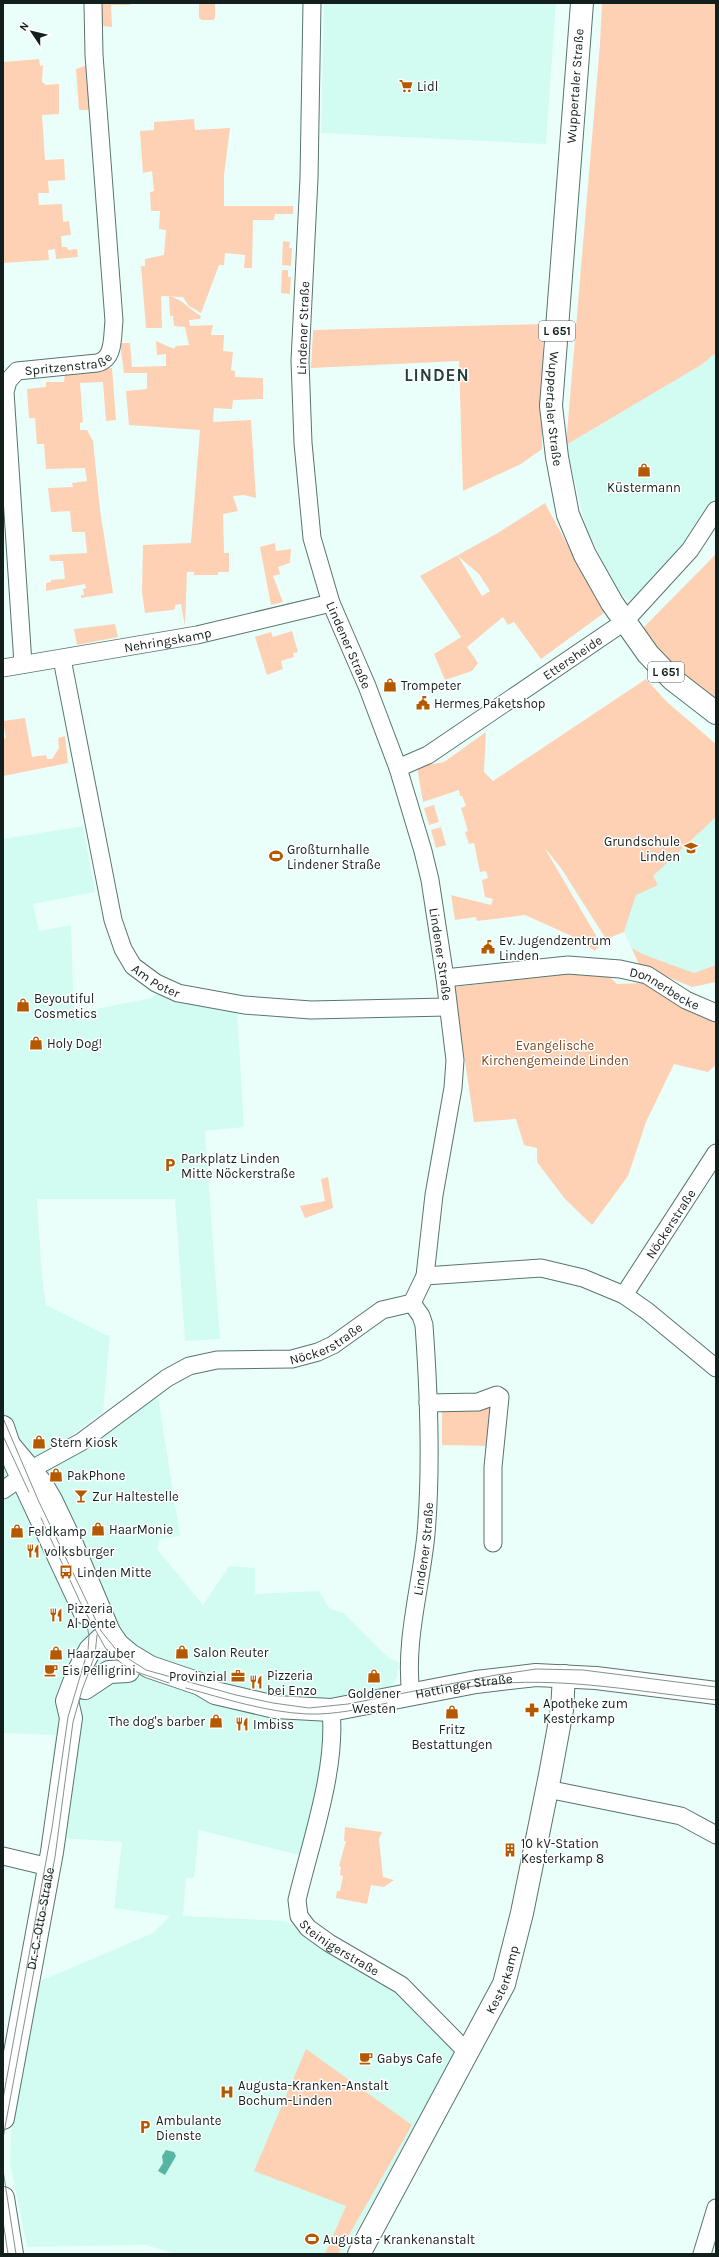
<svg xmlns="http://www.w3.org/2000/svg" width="719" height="2257" viewBox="0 0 719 2257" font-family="Karla,sans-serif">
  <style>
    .built { fill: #d2fcf2 }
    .green { fill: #fed0b4; fill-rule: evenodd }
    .water { fill: #58b5a3 }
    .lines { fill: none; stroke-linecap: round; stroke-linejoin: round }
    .street-casing { stroke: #58756e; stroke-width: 19 }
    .secondary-casing { stroke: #58756e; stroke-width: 24 }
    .primary-casing { stroke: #58756e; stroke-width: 24 }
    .street { stroke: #fff; stroke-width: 17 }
    .secondary { stroke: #fff; stroke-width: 22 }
    .primary { stroke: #fff; stroke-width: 22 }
    .tram { stroke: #82928f; stroke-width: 1 }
    .labels { text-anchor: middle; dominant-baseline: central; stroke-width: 3; stroke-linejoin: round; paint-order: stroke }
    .shield { fill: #fff; stroke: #5a6261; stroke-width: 1 }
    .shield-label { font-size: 12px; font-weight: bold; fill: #131f1d }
    .poi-label { font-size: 13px; fill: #131f1d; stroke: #fff; text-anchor: start }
    .street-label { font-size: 13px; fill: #131f1d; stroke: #fff }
    .park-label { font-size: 13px; fill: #804519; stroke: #fff }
    .district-label { font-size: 17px; font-weight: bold; letter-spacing: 1px; fill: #25403b; stroke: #fff }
  </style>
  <rect width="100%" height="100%" fill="#ebfffa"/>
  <g class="built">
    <polygon points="324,3 556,3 546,144 321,133"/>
    <polygon points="716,353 716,495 684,548 635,602 628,600 617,591 586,527 566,445 701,365"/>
    <polygon points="716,795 716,982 635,956 624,932 615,900"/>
    <polygon points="83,826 95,892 33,904 39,931 71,925 74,1013 152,998 158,992 237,1010 244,1127 205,1131 220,1339 185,1341 175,1199 37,1199 42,1276 46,1305 106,1335 110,1335 103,1412 61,1443 67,1457 156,1394 158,1397 180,1536 160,1539 157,1549 203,1605 229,1566 255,1568 255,1594 319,1591 329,1608 345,1614 390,1659 399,1662 397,1677 390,1688 349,1700 331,1729 303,1856 199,1830 194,1878 186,1878 183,1916 285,1921 392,1981 458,2052 343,2254 175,2254 146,2245 27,2247 10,2163 11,2133 40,1981 153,1933 170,1916 114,1908 122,1842 45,1837 55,1735 3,1733 3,839"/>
  </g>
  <g class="green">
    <polygon points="100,3 130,3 130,5 111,5 112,27 100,26"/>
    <polygon points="199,3 215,3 215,18 213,20 202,20 199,18"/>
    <polygon points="602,3 716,3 716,353 701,365 566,445 600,44"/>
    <polygon points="39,59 40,66 43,65 42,82 46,85 59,84 59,114 42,115 45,160 64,159 65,180 48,181 49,193 38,193 39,205 62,204 63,222 69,221 71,235 61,236 62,247 67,247 68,250 77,249 78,257 56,259 55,249 48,250 49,260 3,263 3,62"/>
    <polygon points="90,64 92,107 89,110 79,110 76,69"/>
    <polygon points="194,119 195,130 230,128 224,175 224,206 293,206 293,214 275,214 274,220 253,220 252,268 244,268 245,255 225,253 224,265 219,265 201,313 189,306 183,297 161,296 162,328 146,328 141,266 145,266 145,259 164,255 166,230 159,229 160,211 151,211 150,192 154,191 152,171 143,173 140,131 154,130 154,122"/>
    <polygon points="283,241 290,242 289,248 292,248 291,266 282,265"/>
    <polygon points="282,270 288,270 288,277 291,277 290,294 281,293"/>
    <path d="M 169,296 C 183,299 188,309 201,316 L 200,319 L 189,320 L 190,326 L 213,325 L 211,335 L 224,335 L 223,351 L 233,352 L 231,370 L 235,371 L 235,377 L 263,378 L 263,399 L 233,400 L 232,409 L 214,408 L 213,422 L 251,420 L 256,498 L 244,495 L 233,496 L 238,511 L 223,514 L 224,553 L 229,553 L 229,572 L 218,572 L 218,575 L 194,575 L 194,572 L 187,572 L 185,626 L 181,604 L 175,605 L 175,609 L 172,610 L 145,613 L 142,592 L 143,545 L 191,543 L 200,430 L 129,425 L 126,391 L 147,389 L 147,373 L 124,373 L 120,343 L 130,343 L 132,367 L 166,366 L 166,354 L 157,355 L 156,341 L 174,349 L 176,346 L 189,345 L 185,327 L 174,326 L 173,316 L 170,316 Z"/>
    <polygon points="543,324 542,449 521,464 463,491 459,361 311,368 313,330"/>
    <polygon points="112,368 116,420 106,421 103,382 80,383 83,422 80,423 80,430 87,430 93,441 100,510 113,593 81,598 81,595 84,595 83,589 86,588 85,584 46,591 46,583 51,582 51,580 65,579 63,561 50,561 49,555 87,553 85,532 72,532 70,511 51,512 48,488 73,487 72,483 87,481 85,468 46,469 44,444 37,444 35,418 29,418 27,389 46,387 46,382 64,382 65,373"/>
    <path d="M 545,503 L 604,613 L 541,659 L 514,622 L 508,625 L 503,617 L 467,647 L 478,663 L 472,671 L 445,680 L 434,654 L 461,637 L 420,576 L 496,534 ZM 458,556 L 479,574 L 490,591 L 482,596 Z"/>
    <polygon points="275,543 276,551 291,549 290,563 278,567 280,574 273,576 283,602 271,605 260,547"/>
    <polygon points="716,554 716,699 665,659 643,628"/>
    <polygon points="115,624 118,637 77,645 74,629"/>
    <polygon points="292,631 298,652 293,653 294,657 281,661 283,669 267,675 255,637 271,632 273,637"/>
    <polygon points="646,679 667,702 716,744 716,817 653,876 658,885 636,895 624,932 606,939 561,868 544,847 601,944 595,951 576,938 525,915 477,921 476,917 455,920 451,895 491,905 493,899 485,897 482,880 488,878 486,871 480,872 474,843 469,844 465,832 468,831 461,808 466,806 462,796 460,796 459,790 423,802 417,767 444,762 486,732 484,772 493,781"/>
    <polygon points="25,718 32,757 46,755 47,759 52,759 59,748 58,738 65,736 68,763 3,776 3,739 6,738 3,721"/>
    <polygon points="434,805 439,822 429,825 424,808"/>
    <polygon points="441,827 446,845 436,848 431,830"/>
    <polygon points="632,948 642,954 694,973 716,965 716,982 692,987 639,965"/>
    <polygon points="568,974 610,977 617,984 643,983 683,998 716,1006 716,1065 708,1072 674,1064 646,1122 628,1176 592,1225 565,1199 537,1162 537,1148 524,1145 516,1119 474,1122 454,987"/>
    <polygon points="328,1177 333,1208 305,1218 300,1206 325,1201 321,1179"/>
    <polygon points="489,1404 496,1411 491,1446 442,1445 442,1411"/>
    <polygon points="345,1827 382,1832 379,1839 383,1877 394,1880 384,1887 371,1885 367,1904 336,1898 337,1891 340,1891 343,1876 340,1875 341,1867 339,1866 346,1841 344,1841"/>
    <polygon points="306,2049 412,2125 338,2254 325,2254 346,2206 254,2171"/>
  </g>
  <polygon class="water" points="166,2150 174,2152 176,2156 165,2175 158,2171 163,2163 162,2156"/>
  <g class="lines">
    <g class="street-casing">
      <g id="street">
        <path id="s1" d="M 312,3 L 309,178 L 300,361 L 303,443 L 312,538 L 331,603 L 367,686 L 398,768 L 423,851 L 430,880 L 445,978 L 455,1060 L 453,1088 L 434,1195 L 425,1276 L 412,1303"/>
        <path id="s2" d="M 62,659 L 113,920 L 123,949 L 133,966 L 156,983 L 178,993 L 244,1005 L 311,1010 L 447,1007"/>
        <path id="s3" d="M 23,664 L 5,392 L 8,381 L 17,371 L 97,363 C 115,359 112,336 114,321 L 94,55 L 93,3"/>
        <path id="s4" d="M 3,668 L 197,635 L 331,603"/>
        <path id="s5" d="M 398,768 L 428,755 L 624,622 L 690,550 L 716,510"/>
        <path id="s6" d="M 445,978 L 568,965 L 620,969 L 647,975 L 686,1000 L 716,1013"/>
        <polyline points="425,1276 541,1268 583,1278 624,1295 647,1311 716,1368"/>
        <path id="s7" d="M 624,1295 L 716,1153"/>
        <polyline points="428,1403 478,1402 497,1395 500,1397 493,1467 493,1543"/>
        <path id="s8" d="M 3,1490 L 39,1465 L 81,1442 L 167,1378 L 189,1366 L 217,1360 L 292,1359 L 318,1352 L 333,1345 L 382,1310 L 412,1303"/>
        <path id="s9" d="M 411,1695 C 404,1642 421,1587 426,1534 C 432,1465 429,1394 424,1325 L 421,1316 L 412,1303"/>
        <path id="s10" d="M 331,1710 C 337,1769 311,1841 297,1900 L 299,1916 L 308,1928 L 329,1943 L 401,1985 L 468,2053"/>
        <polyline points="547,1789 681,1816 716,1835"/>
        <polyline points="3,1856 49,1867"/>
        <polyline points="702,2254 716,2208"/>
      </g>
    </g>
    <g class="secondary-casing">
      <g id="secondary">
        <polyline points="3,1427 15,1463 85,1613"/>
        <path id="s11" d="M 10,1446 L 41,1483 L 51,1500 L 71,1542 L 109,1632 L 118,1645 L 130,1655 L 150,1667 L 200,1684 L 215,1693 L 275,1707 L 331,1710 L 476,1682 L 536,1675 L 596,1678 L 716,1693"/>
        <polyline points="85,1688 109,1672 128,1671"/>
        <path id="s12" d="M 3,2118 L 52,1852 L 71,1718 L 67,1701 L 78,1672 L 90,1650 L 109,1632"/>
        <polyline points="3,2198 12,2254"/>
        <path id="s13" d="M 359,2254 L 504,1984 L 522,1913 L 550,1775 L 562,1710 L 564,1676"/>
      </g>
    </g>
    <g class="primary-casing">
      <g id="primary">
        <path id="s14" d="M 582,3 L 551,406 L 557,457 L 568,515 L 585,555 L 612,603 L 648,654 L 672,679 L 716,713"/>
      </g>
    </g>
    <use href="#street" class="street"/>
    <use href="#secondary" class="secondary"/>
    <use href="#primary" class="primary"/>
    <g class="tram">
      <polyline points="3,1418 39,1502 101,1631 118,1652 146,1670 236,1695 273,1703 309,1708 348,1704 496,1675 536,1669 583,1670 716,1687"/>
      <polyline points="3,1436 29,1492"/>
      <polyline points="41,1518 82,1606 106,1649 113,1657 131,1670 169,1683"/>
      <path d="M 186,1688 C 226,1699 266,1712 307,1714 C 334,1715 361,1709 387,1703"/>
      <path d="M 461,1688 C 549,1673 629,1691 716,1700"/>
      <polyline points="3,2099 52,1828 68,1717 88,1650 89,1636 86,1620"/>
      <polyline points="3,2138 55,1857 73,1722 82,1690 95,1655 97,1635"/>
      <polyline points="3,2170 16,2254"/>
      <polyline points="3,2221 8,2254"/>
    </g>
  </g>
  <defs>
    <g id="supermarket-bare" transform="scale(1.08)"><path d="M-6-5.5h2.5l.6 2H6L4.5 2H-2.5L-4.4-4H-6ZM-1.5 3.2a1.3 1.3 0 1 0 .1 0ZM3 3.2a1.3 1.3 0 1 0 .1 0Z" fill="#b55900" stroke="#fff" stroke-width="2.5" paint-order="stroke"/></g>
    <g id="shop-bare" transform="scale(1.08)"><path d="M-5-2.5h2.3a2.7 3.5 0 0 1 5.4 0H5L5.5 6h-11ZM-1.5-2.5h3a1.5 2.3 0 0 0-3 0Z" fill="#b55900" stroke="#fff" stroke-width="2.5" paint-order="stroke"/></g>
    <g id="civic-bare" transform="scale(1.08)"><path d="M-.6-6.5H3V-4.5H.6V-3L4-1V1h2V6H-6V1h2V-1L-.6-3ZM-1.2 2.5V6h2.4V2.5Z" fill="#b55900" stroke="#fff" stroke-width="2.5" paint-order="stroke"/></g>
    <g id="school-bare" transform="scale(1.08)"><path d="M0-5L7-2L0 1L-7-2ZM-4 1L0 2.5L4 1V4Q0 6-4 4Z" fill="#b55900" stroke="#fff" stroke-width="2.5" paint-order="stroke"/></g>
    <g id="stadium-bare" transform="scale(1.08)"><path d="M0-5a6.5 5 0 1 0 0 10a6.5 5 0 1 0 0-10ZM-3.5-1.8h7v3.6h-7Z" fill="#b55900" stroke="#fff" stroke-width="2.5" paint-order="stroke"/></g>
    <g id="parking-bare" transform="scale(1.08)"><path d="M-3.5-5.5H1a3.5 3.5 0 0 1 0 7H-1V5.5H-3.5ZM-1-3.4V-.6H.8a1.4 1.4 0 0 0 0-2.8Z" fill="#b55900" stroke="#fff" stroke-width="2.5" paint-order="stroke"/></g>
    <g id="bar-bare" transform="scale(1.08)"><path d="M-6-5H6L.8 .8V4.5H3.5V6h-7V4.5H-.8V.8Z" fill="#b55900" stroke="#fff" stroke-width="2.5" paint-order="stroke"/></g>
    <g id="restaurant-bare" transform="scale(1.08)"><path d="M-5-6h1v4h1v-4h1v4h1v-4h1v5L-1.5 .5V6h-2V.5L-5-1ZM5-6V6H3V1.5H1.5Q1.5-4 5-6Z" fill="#b55900" stroke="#fff" stroke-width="2.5" paint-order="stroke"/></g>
    <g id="bus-bare" transform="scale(1.08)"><path d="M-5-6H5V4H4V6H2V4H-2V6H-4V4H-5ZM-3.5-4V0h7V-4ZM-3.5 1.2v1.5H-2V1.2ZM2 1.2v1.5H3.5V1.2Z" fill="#b55900" stroke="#fff" stroke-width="2.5" paint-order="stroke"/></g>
    <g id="cafe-bare" transform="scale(1.08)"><path d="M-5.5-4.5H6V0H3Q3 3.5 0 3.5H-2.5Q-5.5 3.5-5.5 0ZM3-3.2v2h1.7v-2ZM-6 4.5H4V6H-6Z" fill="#b55900" stroke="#fff" stroke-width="2.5" paint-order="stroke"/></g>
    <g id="office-bare" transform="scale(1.08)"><path d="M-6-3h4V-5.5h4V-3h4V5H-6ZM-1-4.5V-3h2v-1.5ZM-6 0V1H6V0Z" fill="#b55900" stroke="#fff" stroke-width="2.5" paint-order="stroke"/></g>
    <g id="pharmacy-bare" transform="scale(1.08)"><path d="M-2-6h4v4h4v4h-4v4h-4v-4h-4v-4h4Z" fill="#b55900" stroke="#fff" stroke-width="2.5" paint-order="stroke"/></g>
    <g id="building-bare" transform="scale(1.08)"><path d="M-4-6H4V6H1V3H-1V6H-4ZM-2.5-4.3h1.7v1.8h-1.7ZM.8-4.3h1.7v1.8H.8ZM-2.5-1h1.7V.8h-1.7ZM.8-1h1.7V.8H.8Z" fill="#b55900" stroke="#fff" stroke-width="2.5" paint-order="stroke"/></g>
    <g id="hospital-bare" transform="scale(1.08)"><path d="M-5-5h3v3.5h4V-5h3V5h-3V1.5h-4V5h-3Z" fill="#b55900" stroke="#fff" stroke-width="2.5" paint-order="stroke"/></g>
  </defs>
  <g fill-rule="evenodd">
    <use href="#supermarket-bare" x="406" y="86"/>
    <use href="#shop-bare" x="644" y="470"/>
    <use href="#shop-bare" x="390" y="685"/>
    <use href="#civic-bare" x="423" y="703"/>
    <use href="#school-bare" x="691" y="848"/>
    <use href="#stadium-bare" x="276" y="856"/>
    <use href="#civic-bare" x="488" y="947"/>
    <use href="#shop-bare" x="23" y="1005"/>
    <use href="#shop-bare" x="36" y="1043"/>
    <use href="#parking-bare" x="170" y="1165"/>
    <use href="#shop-bare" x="39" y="1442"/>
    <use href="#shop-bare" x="56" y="1475"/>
    <use href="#bar-bare" x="81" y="1496"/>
    <use href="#shop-bare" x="98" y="1529"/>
    <use href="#shop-bare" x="17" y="1531"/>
    <use href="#restaurant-bare" x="33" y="1551"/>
    <use href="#bus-bare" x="66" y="1572"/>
    <use href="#restaurant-bare" x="56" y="1615"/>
    <use href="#shop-bare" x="182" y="1652"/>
    <use href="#shop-bare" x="56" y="1653"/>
    <use href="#cafe-bare" x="51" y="1670"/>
    <use href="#office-bare" x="238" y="1676"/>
    <use href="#shop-bare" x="374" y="1676"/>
    <use href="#restaurant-bare" x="256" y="1682"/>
    <use href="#pharmacy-bare" x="532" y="1710"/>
    <use href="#shop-bare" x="452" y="1712"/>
    <use href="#shop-bare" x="216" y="1721"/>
    <use href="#restaurant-bare" x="242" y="1724"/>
    <use href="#building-bare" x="510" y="1850"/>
    <use href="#cafe-bare" x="366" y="2058"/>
    <use href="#hospital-bare" x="227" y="2092"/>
    <use href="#parking-bare" x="145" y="2127"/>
    <use href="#stadium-bare" x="312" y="2239"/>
  </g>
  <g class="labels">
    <g class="shield">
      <rect x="539" y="321" width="36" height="20" rx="3"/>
      <rect x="648" y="662" width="36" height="20" rx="3"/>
    </g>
    <g class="shield-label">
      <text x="557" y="331">L 651</text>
      <text x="666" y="672">L 651</text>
    </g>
    <g class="poi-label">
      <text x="417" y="86">Lidl</text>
      <text x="644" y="487" text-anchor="middle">Küstermann</text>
      <text x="401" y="685">Trompeter</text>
      <text x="434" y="703">Hermes Paketshop</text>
      <text x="680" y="841" text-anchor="end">Grundschule<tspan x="680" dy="15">Linden</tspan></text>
      <text x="287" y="849">Großturnhalle<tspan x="287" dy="15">Lindener Straße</tspan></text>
      <text x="499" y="940">Ev. Jugendzentrum<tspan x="499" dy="15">Linden</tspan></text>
      <text x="34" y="998">Beyoutiful<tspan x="34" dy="15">Cosmetics</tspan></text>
      <text x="47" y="1043">Holy Dog!</text>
      <text x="181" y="1158">Parkplatz Linden<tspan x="181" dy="15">Mitte Nöckerstraße</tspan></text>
      <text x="50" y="1442">Stern Kiosk</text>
      <text x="67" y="1475">PakPhone</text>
      <text x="92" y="1496">Zur Haltestelle</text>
      <text x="109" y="1529">HaarMonie</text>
      <text x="28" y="1531">Feldkamp</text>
      <text x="44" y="1551">volksburger</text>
      <text x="77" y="1572">Linden Mitte</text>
      <text x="67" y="1608">Pizzeria<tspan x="67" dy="15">Al Dente</tspan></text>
      <text x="193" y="1652">Salon Reuter</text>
      <text x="67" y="1653">Haarzauber</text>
      <text x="62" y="1670">Eis Pelligrini</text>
      <text x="267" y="1675">Pizzeria<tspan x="267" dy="15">bei Enzo</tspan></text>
      <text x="227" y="1676" text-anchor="end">Provinzial</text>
      <text x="374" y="1693" text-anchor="middle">Goldener<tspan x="374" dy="15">Westen</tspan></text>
      <text x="543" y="1703">Apotheke zum<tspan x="543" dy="15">Kesterkamp</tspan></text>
      <text x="205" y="1721" text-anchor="end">The dog's barber</text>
      <text x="253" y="1724">Imbiss</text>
      <text x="452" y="1729" text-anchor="middle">Fritz<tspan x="452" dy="15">Bestattungen</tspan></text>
      <text x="521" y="1843">10 kV-Station<tspan x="521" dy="15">Kesterkamp 8</tspan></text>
      <text x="377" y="2058">Gabys Cafe</text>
      <text x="238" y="2085">Augusta-Kranken-Anstalt<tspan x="238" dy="15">Bochum-Linden</tspan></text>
      <text x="156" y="2120">Ambulante<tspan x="156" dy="15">Dienste</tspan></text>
      <text x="323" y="2239">Augusta - Krankenanstalt</text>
    </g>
    <g class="street-label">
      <text transform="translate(575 86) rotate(-86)">Wuppertaler Straße</text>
      <text transform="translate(303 328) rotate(-88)">Lindener Straße</text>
      <text stroke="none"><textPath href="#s3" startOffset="349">Spritzenstraße</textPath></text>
      <text stroke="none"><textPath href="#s14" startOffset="407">Wuppertaler Straße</textPath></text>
      <text stroke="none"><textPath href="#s4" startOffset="167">Nehringskamp</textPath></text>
      <text stroke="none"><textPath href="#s1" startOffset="649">Lindener Straße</textPath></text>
      <text stroke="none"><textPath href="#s5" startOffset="207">Ettersheide</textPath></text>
      <text stroke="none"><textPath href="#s1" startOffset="973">Lindener Straße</textPath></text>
      <text stroke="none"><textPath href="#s2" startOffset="344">Am Poter</textPath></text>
      <text stroke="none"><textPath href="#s6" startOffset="225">Donnerbecke</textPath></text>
      <text stroke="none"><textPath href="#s7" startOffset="85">Nöckerstraße</textPath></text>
      <text stroke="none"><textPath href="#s8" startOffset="365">Nöckerstraße</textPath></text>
      <text stroke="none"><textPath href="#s9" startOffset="147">Lindener Straße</textPath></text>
      <text stroke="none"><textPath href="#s11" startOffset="590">Hattinger Straße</textPath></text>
      <text stroke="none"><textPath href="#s12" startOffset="203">Dr.-C.-Otto-Straße</textPath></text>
      <text stroke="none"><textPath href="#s10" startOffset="262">Steinigerstraße</textPath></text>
      <text stroke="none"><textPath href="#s13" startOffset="310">Kesterkamp</textPath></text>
    </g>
    <g class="park-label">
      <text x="555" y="1045">Evangelische<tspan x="555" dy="15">Kirchengemeinde Linden</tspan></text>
    </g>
    <g class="district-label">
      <text x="437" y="375">LINDEN</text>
    </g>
  </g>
  <rect width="719" height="2257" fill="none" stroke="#131f1d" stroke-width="8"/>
  <g transform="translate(32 32) rotate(305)" stroke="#ffffff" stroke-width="3" paint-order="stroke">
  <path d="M0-3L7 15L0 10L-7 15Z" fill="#131f1d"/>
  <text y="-6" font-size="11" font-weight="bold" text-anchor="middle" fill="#131f1d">N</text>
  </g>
</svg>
